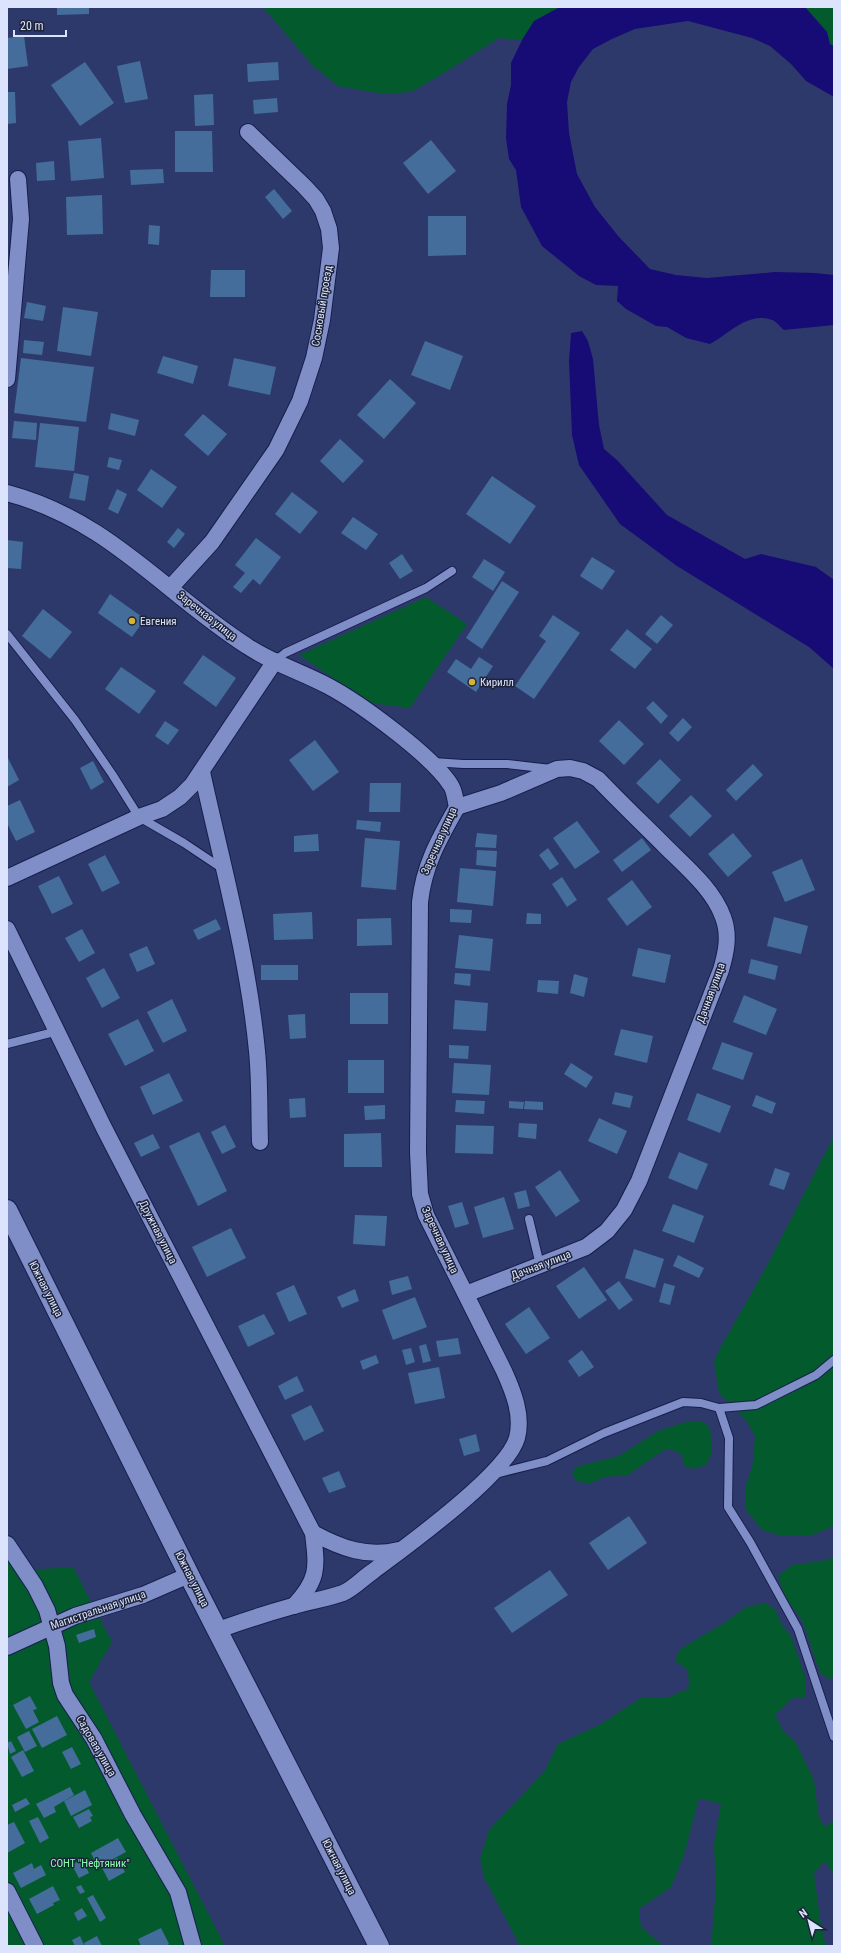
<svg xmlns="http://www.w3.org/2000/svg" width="841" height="1953" viewBox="0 0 841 1953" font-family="'Roboto Condensed',sans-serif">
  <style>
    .green { fill: #035a2d }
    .water { fill: #170c75 }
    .building { fill: #446d9b }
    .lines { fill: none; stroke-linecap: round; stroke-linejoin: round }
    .service-casing { stroke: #171e4e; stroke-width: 10 }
    .minor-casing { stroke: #171e4e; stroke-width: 18 }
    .tertiary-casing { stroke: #171e4e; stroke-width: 22 }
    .service { stroke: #7f8ec7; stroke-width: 8 }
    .minor { stroke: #7f8ec7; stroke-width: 16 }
    .tertiary { stroke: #7f8ec7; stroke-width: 20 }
    .poi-dot { fill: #d8b434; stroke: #1d2339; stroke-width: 1.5 }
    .labels { text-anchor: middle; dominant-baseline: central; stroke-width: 3; stroke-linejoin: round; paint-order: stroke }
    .street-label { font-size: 11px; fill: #dce4fd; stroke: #1d2339 }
    .poi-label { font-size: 11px; fill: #dce4fd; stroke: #1d2339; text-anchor: start }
    .park-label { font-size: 11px; fill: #88fdae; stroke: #1d2339 }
  </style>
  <rect width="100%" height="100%" fill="#2e396b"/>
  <g class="green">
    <polygon points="263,7 560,7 534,21 522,40 499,38 444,73 411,92 383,94 338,86 313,66"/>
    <polygon points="805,7 834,7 834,46 830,44 827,32"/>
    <polygon points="426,597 467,624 410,708 370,703 299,655"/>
    <polygon points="834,1136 834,1526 812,1535 782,1536 762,1530 746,1510 746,1486 753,1463 755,1436 746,1420 719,1393 714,1362 720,1348 763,1273"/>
    <polygon points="689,1421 701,1421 710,1427 712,1453 706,1465 693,1469 684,1466 682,1455 673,1450 664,1450 628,1475 604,1477 589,1484 576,1481 572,1472 578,1466 619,1456 658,1431"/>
    <polygon points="7,1532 27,1570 73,1567 112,1642 89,1682 225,1946 7,1946"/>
    <polygon points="834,1557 834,1677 829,1679 820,1673 802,1620 785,1597 778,1576 792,1565 826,1560"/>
    <polygon points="765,1603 775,1609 782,1625 791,1636 806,1680 806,1697 793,1698 775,1715 784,1732 796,1743 814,1780 819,1818 825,1827 834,1820 834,1875 825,1861 814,1873 820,1919 826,1946 711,1946 716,1888 714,1844 721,1804 699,1798 684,1855 671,1887 639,1909 641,1927 661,1944 661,1946 520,1946 484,1877 480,1859 489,1830 544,1772 558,1744 601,1724 641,1698 669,1697 689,1688 688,1671 675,1660 680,1649 724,1623 746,1607"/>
  </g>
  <g class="water">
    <path d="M 560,7 L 805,7 L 827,32 L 830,44 L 834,46 L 834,97 L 806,81 L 791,64 L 770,46 L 752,38 L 688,21 L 635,29 L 612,39 L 593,49 L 579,67 L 571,82 L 567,102 L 569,133 L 577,174 L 595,207 L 619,237 L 650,269 L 676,275 L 707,278 L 775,272 L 815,273 L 834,275 L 834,325 L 784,330 C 780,327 776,321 772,320 C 748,311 729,334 710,344 L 686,338 L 667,327 L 656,326 L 626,309 L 617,301 L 618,286 L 596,285 L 579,276 L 542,246 L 521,207 L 516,170 L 509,159 L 506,138 L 507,104 L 511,85 L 511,63 L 522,40 L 534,21 Z"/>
    <polygon points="582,331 588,341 593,359 599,425 604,449 617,460 667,515 745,559 761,554 816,567 834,580 834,669 809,647 677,566 620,524 579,465 572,435 569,361 571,333"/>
  </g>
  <g class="building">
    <polygon points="57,7 89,7 89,14 57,15"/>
    <polygon points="24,36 28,66 7,69 7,38"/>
    <polygon points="140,61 148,99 125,103 117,66"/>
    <polygon points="85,62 114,103 80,126 51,85"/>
    <polygon points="278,62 279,80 248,82 247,64"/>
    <polygon points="7,92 15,92 16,123 7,124"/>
    <polygon points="213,94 214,125 195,126 194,95"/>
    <polygon points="277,98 278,112 254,114 253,100"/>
    <polygon points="175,131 212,131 213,172 175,172"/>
    <polygon points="101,138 104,178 71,181 68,141"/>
    <polygon points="431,140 456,171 428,194 403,163"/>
    <polygon points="54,161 55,180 37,181 36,163"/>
    <polygon points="163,169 164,183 131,185 130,170"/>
    <polygon points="274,189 292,211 283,219 265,197"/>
    <polygon points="102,195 103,234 67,235 66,197"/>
    <polygon points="428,216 466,216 466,255 428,256"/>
    <polygon points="149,225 160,226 159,245 148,244"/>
    <polygon points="211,270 245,270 245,297 210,297"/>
    <polygon points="27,302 46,306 43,321 24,318"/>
    <polygon points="63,307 98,312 91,356 57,351"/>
    <polygon points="24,340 44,342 42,355 23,353"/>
    <polygon points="425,341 463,356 450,390 411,375"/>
    <polygon points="163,356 198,366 193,384 157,373"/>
    <polygon points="21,358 94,367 86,422 14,413"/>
    <polygon points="234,358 276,367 270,395 228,386"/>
    <polygon points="390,379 416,403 384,439 357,415"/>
    <polygon points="111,413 139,420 135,436 108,429"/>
    <polygon points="203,414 227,434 208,456 184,435"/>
    <polygon points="14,421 37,423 36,440 12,438"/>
    <polygon points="40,423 79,427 74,471 35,467"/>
    <polygon points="340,439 364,461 343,483 320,461"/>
    <polygon points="109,457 122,460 119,470 107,467"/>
    <polygon points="151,469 177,487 162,508 137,490"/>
    <polygon points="74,473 89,476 85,501 69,498"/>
    <polygon points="492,476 536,506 510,544 466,514"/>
    <polygon points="117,489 127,494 118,514 108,509"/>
    <polygon points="292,492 318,512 300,534 275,514"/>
    <polygon points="353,517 378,534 366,550 341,533"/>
    <polygon points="178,528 185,534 174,548 167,542"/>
    <polygon points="256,538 281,557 260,585 253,579 241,593 233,587 245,573 235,565"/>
    <polygon points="7,540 23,542 21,569 7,568"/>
    <polygon points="402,554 413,571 400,579 389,563"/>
    <polygon points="592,557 615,571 602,590 580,576"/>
    <polygon points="484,559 505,572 493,591 472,577"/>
    <polygon points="502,581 519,592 482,649 466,638"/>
    <polygon points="110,594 145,619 132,637 98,613"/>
    <polygon points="43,609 72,632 50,659 22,636"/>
    <polygon points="553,615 580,633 534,699 515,686 546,641 539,636"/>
    <polygon points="661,615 673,625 657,644 645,634"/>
    <polygon points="627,629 652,649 635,669 610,650"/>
    <polygon points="203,655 236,678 216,707 183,683"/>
    <polygon points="479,657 493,666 476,692 447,672 456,659 471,669"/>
    <polygon points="121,667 156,691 139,714 105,689"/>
    <polygon points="653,701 668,716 661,724 646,708"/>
    <polygon points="683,718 692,727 678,742 669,733"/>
    <polygon points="619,720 644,744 624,765 599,741"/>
    <polygon points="165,721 179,730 168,745 155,736"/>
    <polygon points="315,740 339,772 313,791 289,760"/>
    <polygon points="7,756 19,780 7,787"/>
    <polygon points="660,759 681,780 658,804 636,783"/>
    <polygon points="93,761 104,782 91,790 80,768"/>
    <polygon points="753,764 763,775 736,801 726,790"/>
    <polygon points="370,783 401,783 400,812 369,812"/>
    <polygon points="691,795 712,816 690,837 669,816"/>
    <polygon points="20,800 35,832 16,841 7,823 7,806"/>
    <polygon points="357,820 381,822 380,832 356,829"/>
    <polygon points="577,821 600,852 575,869 553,838"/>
    <polygon points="477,833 497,835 496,848 475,847"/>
    <polygon points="733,833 752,856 728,877 708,854"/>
    <polygon points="318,834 319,851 294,852 294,836"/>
    <polygon points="365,838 400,841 396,890 361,887"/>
    <polygon points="642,838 651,850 622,872 613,860"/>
    <polygon points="548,848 559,864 550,870 539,855"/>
    <polygon points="477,850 497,851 496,867 476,865"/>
    <polygon points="105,855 120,883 102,892 88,864"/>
    <polygon points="802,859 815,890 785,902 772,872"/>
    <polygon points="460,868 496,871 493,906 457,902"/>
    <polygon points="59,876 73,904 52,914 38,886"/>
    <polygon points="562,877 577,900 567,907 552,884"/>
    <polygon points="632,880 652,907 627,926 607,899"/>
    <polygon points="450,909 472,910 471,923 450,922"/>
    <polygon points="312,912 313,939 274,940 273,914"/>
    <polygon points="527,913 541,914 541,924 526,924"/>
    <polygon points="774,917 808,926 801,954 767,946"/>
    <polygon points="391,918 392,945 357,946 357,919"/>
    <polygon points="216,919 221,929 198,940 193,930"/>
    <polygon points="82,929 95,953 79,962 65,938"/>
    <polygon points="459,935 493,939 490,971 455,968"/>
    <polygon points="147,946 155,964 137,972 129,954"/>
    <polygon points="638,948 671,955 665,983 632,976"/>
    <polygon points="751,959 778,966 775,980 748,973"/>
    <rect x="261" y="965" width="37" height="15"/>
    <polygon points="104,968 120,998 102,1008 86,978"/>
    <polygon points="455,973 471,974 470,986 454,984"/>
    <polygon points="574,974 588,978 584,997 570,993"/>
    <polygon points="538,980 559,981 558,994 537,992"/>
    <rect x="350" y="993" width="38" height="31"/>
    <polygon points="744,995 777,1009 766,1035 733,1022"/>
    <polygon points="172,999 187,1031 163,1043 147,1012"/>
    <polygon points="455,1000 488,1003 486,1031 453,1029"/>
    <polygon points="305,1014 306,1038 290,1039 288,1015"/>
    <polygon points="138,1019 154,1051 125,1066 108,1034"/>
    <polygon points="621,1029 653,1036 647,1063 614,1055"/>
    <polygon points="722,1042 753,1053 743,1080 712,1069"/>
    <polygon points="449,1045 469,1046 468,1059 449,1058"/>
    <rect x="348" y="1060" width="36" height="33"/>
    <polygon points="454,1063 491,1065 489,1095 452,1093"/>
    <polygon points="571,1063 593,1077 586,1088 564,1074"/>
    <polygon points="169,1073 183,1101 153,1115 140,1087"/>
    <polygon points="615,1092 633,1096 630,1108 612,1104"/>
    <polygon points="697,1093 731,1106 720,1133 687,1120"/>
    <polygon points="756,1095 776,1103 772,1114 752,1106"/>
    <polygon points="305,1098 306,1117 290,1118 289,1099"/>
    <polygon points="456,1100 485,1101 484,1114 455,1112"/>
    <polygon points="509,1101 524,1102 523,1109 509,1108"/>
    <polygon points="525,1101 543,1102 543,1110 524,1109"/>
    <polygon points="385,1105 385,1119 365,1120 364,1106"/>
    <polygon points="599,1118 627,1131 617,1154 588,1141"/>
    <polygon points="519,1123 537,1124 536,1139 518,1137"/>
    <polygon points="225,1125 236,1147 222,1154 211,1132"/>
    <polygon points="456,1125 494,1126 493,1154 455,1153"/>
    <polygon points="199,1132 227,1191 198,1206 169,1146"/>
    <polygon points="381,1133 382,1167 344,1167 344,1134"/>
    <polygon points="153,1134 160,1148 141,1157 134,1143"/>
    <polygon points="679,1152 708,1164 697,1190 668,1178"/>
    <polygon points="775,1168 790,1173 784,1190 769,1185"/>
    <polygon points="560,1170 580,1201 556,1217 535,1187"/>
    <polygon points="526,1190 530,1206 518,1209 514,1193"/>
    <polygon points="504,1197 514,1229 483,1238 474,1207"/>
    <polygon points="462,1202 469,1224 455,1228 448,1206"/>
    <polygon points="673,1204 704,1216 694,1243 662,1231"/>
    <polygon points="355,1215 387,1216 385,1246 353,1244"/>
    <polygon points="231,1228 246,1258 207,1277 192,1247"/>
    <polygon points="634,1249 664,1259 655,1288 625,1278"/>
    <polygon points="678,1255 704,1268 699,1278 673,1266"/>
    <polygon points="584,1267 607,1300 579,1319 556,1286"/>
    <polygon points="408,1276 412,1289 392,1295 389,1281"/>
    <polygon points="619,1281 633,1300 619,1310 605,1291"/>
    <polygon points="664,1283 675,1286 670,1305 659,1302"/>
    <polygon points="294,1285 307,1314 289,1322 276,1293"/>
    <polygon points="355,1289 359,1301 342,1308 337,1297"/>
    <polygon points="415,1297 427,1327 393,1340 382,1310"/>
    <polygon points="529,1307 550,1338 526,1354 505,1324"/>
    <polygon points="264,1314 275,1334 248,1347 238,1326"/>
    <polygon points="458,1338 461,1354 439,1357 436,1341"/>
    <polygon points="426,1344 431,1361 423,1363 419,1346"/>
    <polygon points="411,1348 415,1362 406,1365 402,1350"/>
    <polygon points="582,1350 594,1367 579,1377 568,1361"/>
    <polygon points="376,1355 379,1363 363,1370 360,1361"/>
    <polygon points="439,1367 445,1398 415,1404 408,1373"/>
    <polygon points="297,1376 304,1391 285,1400 278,1386"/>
    <polygon points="311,1405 324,1431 304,1441 291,1415"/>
    <polygon points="476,1434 480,1451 464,1456 459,1439"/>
    <polygon points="339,1471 346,1487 329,1493 322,1478"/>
    <polygon points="629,1516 647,1543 608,1570 589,1543"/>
    <polygon points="550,1570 568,1595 512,1633 494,1608"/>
    <polygon points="94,1629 96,1637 79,1643 76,1635"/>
    <polygon points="30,1696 37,1709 33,1710 39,1722 26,1729 13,1705"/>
    <polygon points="57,1716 67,1735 42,1748 32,1729"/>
    <polygon points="29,1731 37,1746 25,1752 17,1737"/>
    <polygon points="11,1741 16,1751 10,1754 7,1743"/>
    <polygon points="72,1747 81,1764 71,1769 62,1752"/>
    <polygon points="23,1750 34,1771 22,1777 11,1757"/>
    <polygon points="70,1787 74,1795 54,1807 56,1812 44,1818 36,1804"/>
    <polygon points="85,1790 92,1805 71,1816 64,1801"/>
    <polygon points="26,1798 30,1804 15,1812 12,1805"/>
    <polygon points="89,1809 93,1816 90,1817 92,1821 79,1828 73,1817"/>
    <polygon points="38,1817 49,1838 40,1843 29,1821"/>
    <polygon points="14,1822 25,1843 7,1853 7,1825"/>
    <polygon points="118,1838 126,1852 98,1867 91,1853"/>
    <polygon points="117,1858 125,1872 109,1881 101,1866"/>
    <polygon points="82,1859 89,1873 79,1878 72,1865"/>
    <polygon points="32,1863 34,1869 41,1865 46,1875 21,1888 13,1873"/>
    <polygon points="81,1885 85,1892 80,1894 76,1887"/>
    <polygon points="53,1886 60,1900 53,1903 54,1905 37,1914 29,1899"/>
    <polygon points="93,1895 106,1918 100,1922 87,1898"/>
    <polygon points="82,1908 87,1916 78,1921 74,1913"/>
    <polygon points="161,1928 169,1944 166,1946 141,1946 138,1939"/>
    <polygon points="80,1936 84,1945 75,1946 72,1940"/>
    <polygon points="97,1936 102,1946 85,1946 84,1943"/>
  </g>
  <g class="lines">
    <g class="service-casing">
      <g id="service">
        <polyline points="7,634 75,720 112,774 139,817 184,843 223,869"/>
        <polyline points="275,661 285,653 426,588 452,571"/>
        <polyline points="433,762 463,764 507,764 551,769"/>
        <polyline points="7,1044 58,1031"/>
        <polyline points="529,1219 540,1265"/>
        <polyline points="719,1408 729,1438 728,1507 750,1542 798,1629 834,1737"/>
        <polyline points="495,1474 547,1461 604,1433 683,1402 701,1403 719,1408 756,1405 816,1375 834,1360"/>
      </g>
    </g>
    <g class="minor-casing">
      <g id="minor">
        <polyline points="7,379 21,219 18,179"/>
        <path d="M 7,493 C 109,520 163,592 247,646 C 272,663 302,672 328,686 C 360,703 431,755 450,784 C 455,790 455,800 457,807 C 439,839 424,865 420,902 L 418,1152 L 420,1194 L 426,1215 L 504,1371 C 513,1391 523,1415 517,1438 C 507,1474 404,1548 372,1572 C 363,1578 353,1589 343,1593 C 327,1599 309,1601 293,1606 C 268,1613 243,1621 218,1630"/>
        <polyline points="171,587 212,542 276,450 300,401 314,358 322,320 331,248 329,229 323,211 316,199 304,186 248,132"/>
        <path d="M 202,772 C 222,864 248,957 257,1051 C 260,1081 259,1112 260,1142"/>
        <path d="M 457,807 L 501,793 L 557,769 L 570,768 L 583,771 L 598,779 C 620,802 643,824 665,846 C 685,866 713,889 723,917 C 730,935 726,953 721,970 L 639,1181 L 624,1210 L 607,1231 L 586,1247 L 466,1294"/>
        <polyline points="7,878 139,817 162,809 180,797 192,785 275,661"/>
        <path d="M 7,929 L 104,1128 L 313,1533 C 317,1568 319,1579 294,1606"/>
        <path d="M 313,1533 C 341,1548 367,1558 399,1550"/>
        <polyline points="7,1544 35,1586 47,1610 57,1646 61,1683 65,1695 94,1739 133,1815 178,1892 193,1946"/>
        <polyline points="7,1647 75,1616 143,1595 189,1575"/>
        <polyline points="7,1891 35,1946"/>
      </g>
    </g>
    <g class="tertiary-casing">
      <polyline id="tertiary" points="7,1210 189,1575 379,1946"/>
    </g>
    <use href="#service" class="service"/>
    <use href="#minor" class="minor"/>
    <use href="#tertiary" class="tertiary"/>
  </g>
  <g class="poi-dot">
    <circle cx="132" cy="621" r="4"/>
    <circle cx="472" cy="682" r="4"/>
  </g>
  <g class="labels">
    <g class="street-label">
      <text transform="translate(322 306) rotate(-81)">Сосновый проезд</text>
      <text transform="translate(207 616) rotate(38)">Заречная улица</text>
      <text transform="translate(439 841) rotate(-66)">Заречная улица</text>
      <text transform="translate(711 993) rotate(-70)">Дачная улица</text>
      <text transform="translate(158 1232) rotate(63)">Дружная улица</text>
      <text transform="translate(440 1240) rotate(65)">Заречная улица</text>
      <text transform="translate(541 1265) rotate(-21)">Дачная улица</text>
      <text transform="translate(46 1289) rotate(63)">Южная улица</text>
      <text transform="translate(192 1579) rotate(63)">Южная улица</text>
      <text transform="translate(98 1610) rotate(-19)">Магистральная улица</text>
      <text transform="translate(96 1746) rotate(60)">Садовая улица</text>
      <text transform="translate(339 1867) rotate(63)">Южная улица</text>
    </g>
    <g class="poi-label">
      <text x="140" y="621">Евгения</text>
      <text x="480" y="682">Кирилл</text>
    </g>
    <g class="park-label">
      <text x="90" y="1863">СОНТ "Нефтяник"</text>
    </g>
  </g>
  <rect width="841" height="1953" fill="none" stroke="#dce4fd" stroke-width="16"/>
  <g transform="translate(809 1921) rotate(324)" stroke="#1d2339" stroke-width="3" paint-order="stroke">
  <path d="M0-3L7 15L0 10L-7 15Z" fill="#dce4fd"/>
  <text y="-6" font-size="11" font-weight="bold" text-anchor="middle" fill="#dce4fd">N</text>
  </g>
  <path d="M14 30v6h52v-6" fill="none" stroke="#dce4fd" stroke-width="2"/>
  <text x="20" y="30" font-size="12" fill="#dce4fd" stroke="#1d2339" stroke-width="3" paint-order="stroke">20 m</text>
</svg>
